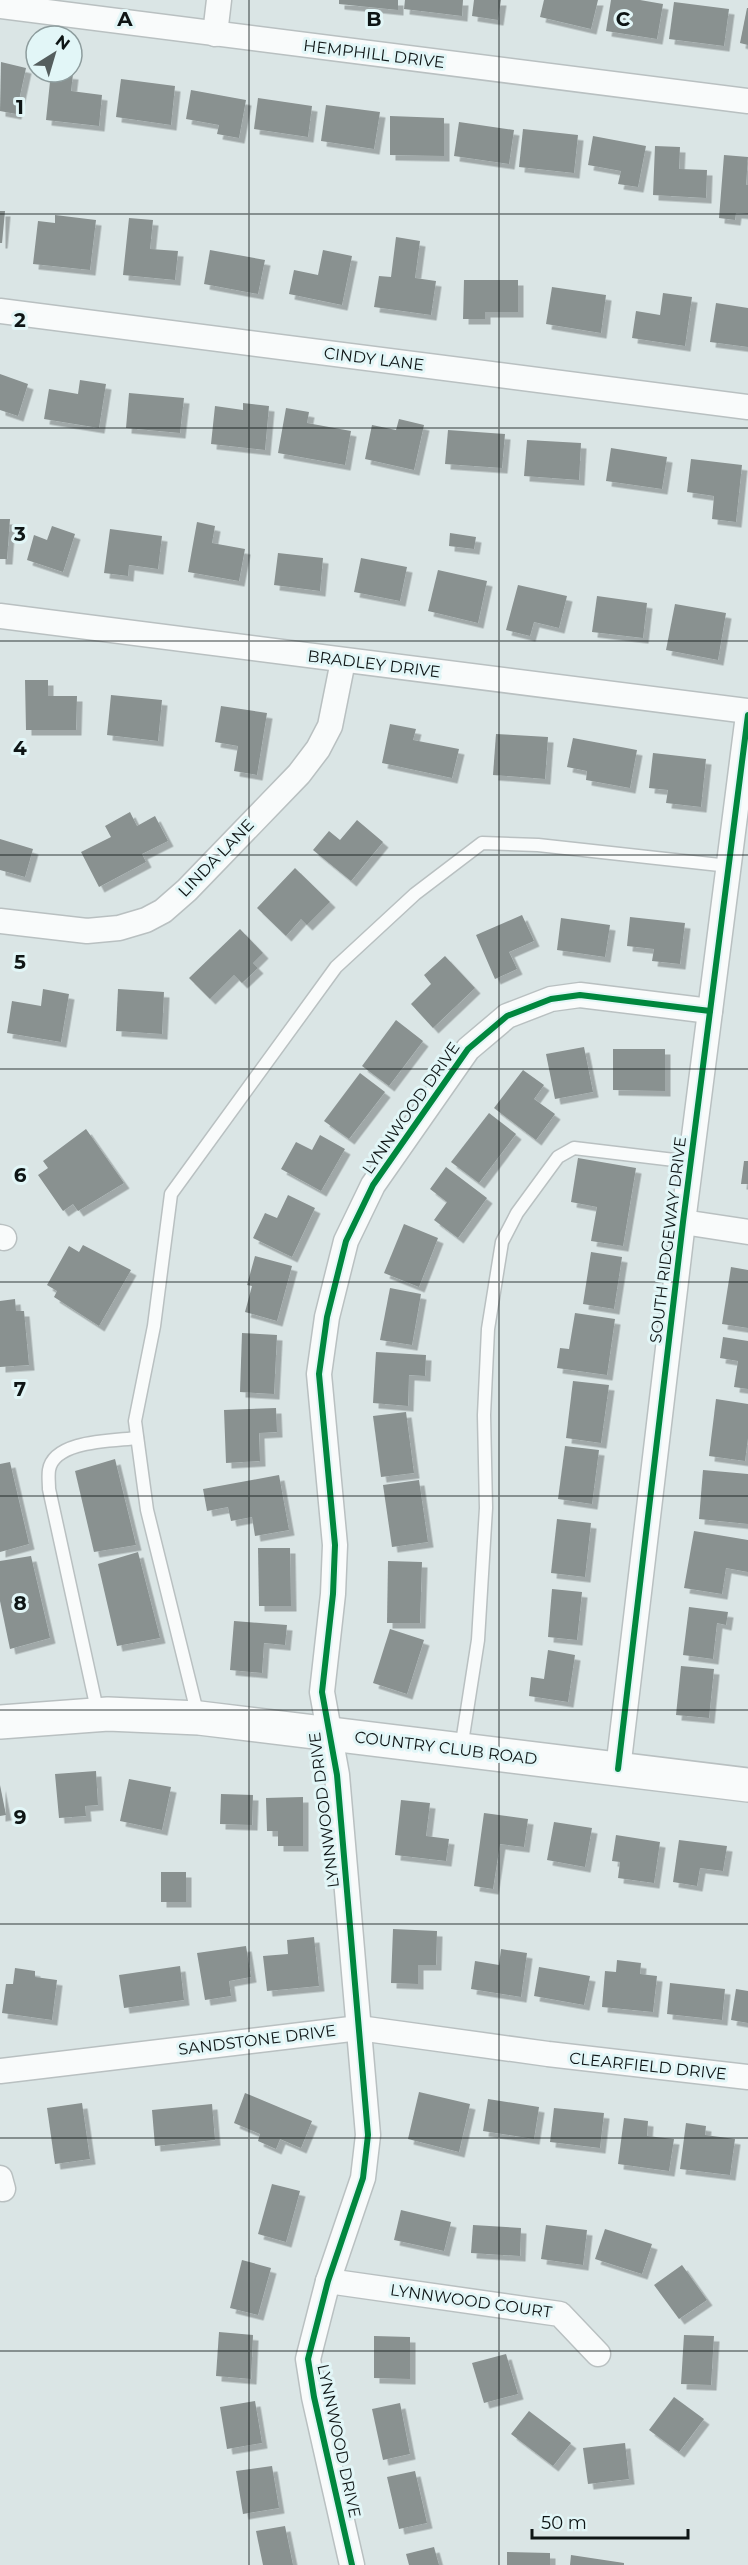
<svg xmlns="http://www.w3.org/2000/svg" width="748" height="2565" viewBox="0 0 748 2565" font-family="Montserrat,sans-serif">
  <style>
    .building { fill: #899190; filter: url(#shadow) }
    .lines { fill: none; stroke-linecap: round; stroke-linejoin: round }
    .service-casing { stroke: #b9c0c1; stroke-width: 15 }
    .minor-casing { stroke: #b9c0c1; stroke-width: 27 }
    .secondary-casing { stroke: #b9c0c1; stroke-width: 36 }
    .service { stroke: #f9fbfb; stroke-width: 12 }
    .minor { stroke: #f9fbfb; stroke-width: 24 }
    .secondary { stroke: #f9fbfb; stroke-width: 33 }
    .cycleway-casing { stroke: #e2f6f7; stroke-width: 10 }
    .cycleway { stroke: #00873e; stroke-width: 6 }
    .grid { fill: none; stroke: #0e1515; stroke-width: 1.5; stroke-opacity: 0.55 }
    .labels { text-anchor: middle; dominant-baseline: central; stroke-width: 6; stroke-linejoin: round; paint-order: stroke }
    .street-label { font-size: 16px; fill: #0e1515; stroke: #e2f6f7 }
    .grid-label { font-size: 20px; text-anchor: middle; font-weight: bold; fill: #0e1515; stroke: #e2f6f7; stroke-width: 6; stroke-linejoin: round; paint-order: stroke }
  </style>
  <defs>
    <filter id="shadow"><feDropShadow dx="5.5" dy="5.5" stdDeviation="0" flood-color="#0004"/></filter>
  </defs>
  <rect width="100%" height="100%" fill="#dae5e5"/>
  <g class="building">
    <polygon points="339,0 398,0 398,10 339,4"/>
    <polygon points="405,0 463,0 462,16 404,9"/>
    <polygon points="474,0 501,0 498,20 472,16"/>
    <polygon points="544,0 598,0 591,29 540,17"/>
    <polygon points="611,0 640,0 663,4 657,39 606,31"/>
    <polygon points="674,2 729,9 724,46 669,39"/>
    <polygon points="747,8 748,8 748,45 740,43"/>
    <polygon points="1,62 26,68 16,114 0,111"/>
    <polygon points="51,72 73,74 71,91 102,95 99,126 46,120"/>
    <polygon points="121,79 175,86 171,125 116,117"/>
    <polygon points="191,90 246,100 239,138 217,134 219,125 186,119"/>
    <polygon points="258,98 312,106 308,137 254,129"/>
    <polygon points="326,105 380,112 374,149 321,141"/>
    <polygon points="390,116 444,118 444,156 390,155"/>
    <polygon points="459,122 514,130 509,164 454,156"/>
    <polygon points="523,129 578,135 574,173 519,167"/>
    <polygon points="593,136 646,146 638,187 618,184 621,171 588,165"/>
    <polygon points="655,146 680,147 679,169 707,170 706,198 653,195"/>
    <polygon points="724,155 748,157 746,185 748,185 748,214 736,213 735,220 719,218"/>
    <polygon points="0,211 5,211 2,243 0,243"/>
    <polygon points="55,215 96,220 90,270 33,264 38,221 55,223"/>
    <polygon points="129,218 153,220 150,249 178,251 175,280 123,275"/>
    <polygon points="396,237 420,241 415,278 436,281 431,315 374,307 379,276 391,277"/>
    <polygon points="210,250 265,260 258,294 204,284"/>
    <polygon points="323,250 352,256 342,305 289,294 294,270 318,275"/>
    <polygon points="464,280 518,280 518,312 485,312 485,319 463,319"/>
    <polygon points="552,287 606,295 601,333 546,324"/>
    <polygon points="663,293 692,297 685,346 632,338 636,311 660,315"/>
    <polygon points="716,303 748,308 748,347 710,342"/>
    <polygon points="0,374 28,384 18,416 0,410"/>
    <polygon points="80,380 106,384 99,428 44,419 49,389 78,394"/>
    <polygon points="129,393 184,398 180,433 126,428"/>
    <polygon points="243,403 269,406 265,450 211,444 215,406 243,410"/>
    <polygon points="286,408 309,412 307,423 351,431 345,465 278,453"/>
    <polygon points="399,419 424,425 414,470 365,459 372,425 396,430"/>
    <polygon points="448,430 505,434 502,468 445,464"/>
    <polygon points="527,440 581,443 579,480 524,476"/>
    <polygon points="611,448 667,457 662,489 606,481"/>
    <polygon points="691,459 742,465 736,522 712,519 714,496 687,492"/>
    <polygon points="0,519 10,519 7,559 0,559"/>
    <polygon points="197,522 215,526 212,543 245,549 239,581 188,572"/>
    <polygon points="52,526 75,534 63,572 27,560 34,535 47,540"/>
    <polygon points="110,529 162,536 158,569 129,565 128,576 104,573"/>
    <polygon points="450,533 476,537 474,549 449,546"/>
    <polygon points="278,553 323,558 320,591 274,585"/>
    <polygon points="361,558 407,567 400,601 354,592"/>
    <polygon points="438,570 487,581 478,623 428,611"/>
    <polygon points="518,585 567,596 559,628 534,622 530,636 506,630"/>
    <polygon points="597,596 647,603 643,638 592,632"/>
    <polygon points="675,604 726,613 718,660 666,650"/>
    <polygon points="25,680 48,680 48,696 77,696 76,730 26,730"/>
    <polygon points="111,695 162,700 158,741 107,735"/>
    <polygon points="221,706 267,713 257,775 234,771 238,746 215,742"/>
    <polygon points="390,724 416,729 413,740 459,749 452,778 382,763"/>
    <polygon points="496,734 548,737 545,779 493,775"/>
    <polygon points="573,738 637,750 630,788 586,780 587,771 567,767"/>
    <polygon points="653,753 706,759 701,807 666,803 668,790 649,788"/>
    <polygon points="130,812 137,826 155,816 168,841 142,854 146,862 99,887 81,852 111,837 105,826"/>
    <polygon points="357,820 383,842 351,881 313,850 329,831 340,840"/>
    <polygon points="0,839 33,849 25,877 0,870"/>
    <polygon points="295,868 330,902 307,925 301,919 286,936 257,908"/>
    <polygon points="522,915 534,941 509,952 517,969 495,979 476,935"/>
    <polygon points="630,917 685,923 680,964 652,961 654,949 627,946"/>
    <polygon points="561,918 610,925 605,957 557,950"/>
    <polygon points="240,929 263,953 253,963 258,968 242,983 234,975 210,999 189,978"/>
    <polygon points="445,956 475,988 433,1028 411,1004 431,984 424,975"/>
    <polygon points="43,989 69,994 61,1042 7,1033 12,1001 41,1006"/>
    <polygon points="118,989 164,992 162,1034 116,1031"/>
    <polygon points="396,1020 423,1041 389,1086 362,1066"/>
    <polygon points="584,1047 593,1092 555,1099 546,1054"/>
    <polygon points="613,1049 665,1049 665,1091 613,1090"/>
    <polygon points="523,1070 544,1085 534,1099 555,1114 536,1140 494,1108"/>
    <polygon points="360,1073 385,1092 349,1139 324,1121"/>
    <polygon points="489,1113 516,1134 479,1183 451,1162"/>
    <polygon points="86,1129 124,1183 78,1211 73,1204 63,1211 38,1175 48,1168 43,1161"/>
    <polygon points="320,1135 345,1149 321,1191 281,1169 296,1142 312,1150"/>
    <polygon points="578,1158 636,1168 623,1246 591,1241 597,1207 571,1202"/>
    <polygon points="744,1161 748,1161 748,1184 741,1184"/>
    <polygon points="446,1167 487,1198 458,1238 434,1220 447,1202 430,1189"/>
    <polygon points="288,1195 315,1208 292,1257 253,1238 265,1213 277,1218"/>
    <polygon points="404,1224 438,1238 419,1287 384,1273"/>
    <polygon points="83,1245 131,1270 99,1326 54,1297 57,1291 47,1285 69,1246 79,1252"/>
    <polygon points="591,1252 622,1257 614,1309 583,1304"/>
    <polygon points="255,1256 292,1266 277,1321 245,1312 252,1286 247,1285"/>
    <polygon points="731,1267 748,1270 748,1328 722,1324"/>
    <polygon points="390,1288 421,1294 412,1345 380,1340"/>
    <polygon points="15,1299 16,1311 24,1311 29,1365 0,1367 0,1301"/>
    <polygon points="575,1313 615,1319 607,1375 557,1368 560,1348 569,1349"/>
    <polygon points="242,1333 277,1335 274,1394 240,1392"/>
    <polygon points="723,1337 748,1341 748,1389 734,1387 738,1361 720,1358"/>
    <polygon points="376,1352 426,1355 425,1376 409,1375 408,1406 373,1403"/>
    <polygon points="573,1381 609,1385 601,1443 566,1438"/>
    <polygon points="716,1399 748,1404 748,1438 745,1461 709,1456"/>
    <polygon points="276,1408 277,1432 259,1433 260,1461 226,1463 224,1410"/>
    <polygon points="406,1412 414,1473 381,1477 373,1416"/>
    <polygon points="565,1446 599,1450 592,1504 558,1499"/>
    <polygon points="115,1459 136,1545 94,1552 75,1471"/>
    <polygon points="10,1462 29,1544 0,1552 0,1464"/>
    <polygon points="703,1470 748,1474 748,1524 699,1519"/>
    <polygon points="279,1475 289,1530 255,1536 252,1517 231,1521 228,1507 207,1511 203,1489"/>
    <polygon points="419,1480 428,1542 392,1547 383,1485"/>
    <polygon points="557,1519 591,1523 585,1577 551,1573"/>
    <polygon points="694,1531 748,1540 748,1572 726,1568 722,1594 684,1588"/>
    <polygon points="258,1548 290,1548 291,1606 259,1606"/>
    <polygon points="138,1552 160,1638 117,1646 98,1564"/>
    <polygon points="31,1556 50,1638 10,1649 0,1601 0,1561"/>
    <polygon points="388,1561 422,1562 420,1623 387,1623"/>
    <polygon points="552,1589 582,1592 577,1640 548,1637"/>
    <polygon points="689,1607 728,1612 726,1625 717,1623 713,1659 683,1655"/>
    <polygon points="234,1621 287,1625 285,1645 264,1643 262,1673 230,1670"/>
    <polygon points="390,1629 424,1640 407,1694 373,1683"/>
    <polygon points="548,1650 575,1655 568,1702 529,1696 531,1677 544,1679"/>
    <polygon points="681,1666 714,1669 709,1718 676,1715"/>
    <polygon points="96,1771 98,1805 85,1806 86,1816 59,1818 55,1774"/>
    <polygon points="129,1779 171,1787 162,1830 120,1821"/>
    <polygon points="0,1785 6,1815 0,1816"/>
    <polygon points="221,1794 253,1795 252,1825 220,1824"/>
    <polygon points="303,1797 303,1846 278,1846 278,1831 267,1831 266,1798"/>
    <polygon points="401,1800 430,1803 426,1836 449,1839 446,1861 395,1855"/>
    <polygon points="484,1813 528,1819 524,1847 500,1844 493,1889 474,1886"/>
    <polygon points="554,1822 592,1828 585,1867 547,1860"/>
    <polygon points="616,1835 660,1842 654,1883 618,1878 620,1862 612,1861"/>
    <polygon points="679,1840 727,1846 723,1871 700,1868 697,1886 673,1882"/>
    <rect x="161" y="1872" width="25" height="30"/>
    <polygon points="393,1929 437,1931 436,1965 418,1965 418,1984 391,1983"/>
    <polygon points="314,1937 319,1986 267,1991 263,1956 288,1954 287,1940"/>
    <polygon points="246,1946 251,1977 229,1981 231,1996 205,2000 197,1953"/>
    <polygon points="501,1949 527,1953 521,1997 471,1989 475,1961 499,1965"/>
    <polygon points="617,1960 641,1963 640,1974 657,1976 653,2012 602,2007 605,1971 616,1972"/>
    <polygon points="180,1966 184,2000 124,2008 119,1975"/>
    <polygon points="539,1967 590,1976 584,2005 534,1996"/>
    <polygon points="15,1968 35,1971 35,1977 57,1980 52,2020 2,2013 6,1984 13,1984"/>
    <polygon points="670,1983 725,1989 722,2020 667,2014"/>
    <polygon points="736,1989 748,1991 748,2023 731,2020"/>
    <polygon points="419,2092 470,2104 459,2152 408,2139"/>
    <polygon points="245,2093 312,2121 301,2148 280,2139 276,2149 258,2141 260,2134 234,2123"/>
    <polygon points="488,2099 539,2107 534,2139 483,2131"/>
    <polygon points="82,2103 90,2159 55,2164 47,2108"/>
    <polygon points="212,2104 215,2140 155,2146 152,2110"/>
    <polygon points="554,2108 604,2113 600,2148 550,2142"/>
    <polygon points="624,2118 648,2121 647,2136 674,2139 669,2171 618,2164"/>
    <polygon points="686,2123 706,2126 705,2135 735,2139 730,2175 680,2169"/>
    <polygon points="272,2184 300,2191 286,2242 258,2234"/>
    <polygon points="401,2210 451,2222 444,2251 394,2240"/>
    <polygon points="473,2225 521,2228 520,2256 471,2253"/>
    <polygon points="546,2225 587,2230 583,2265 541,2259"/>
    <polygon points="605,2229 652,2244 642,2274 595,2259"/>
    <polygon points="242,2260 271,2268 258,2315 230,2308"/>
    <polygon points="682,2265 707,2300 679,2319 654,2285"/>
    <polygon points="219,2332 253,2335 251,2379 216,2376"/>
    <polygon points="684,2335 714,2336 711,2385 681,2384"/>
    <polygon points="374,2336 410,2337 410,2379 374,2378"/>
    <polygon points="506,2354 518,2394 484,2403 472,2363"/>
    <polygon points="674,2397 704,2419 679,2452 649,2430"/>
    <polygon points="255,2401 262,2443 227,2449 220,2407"/>
    <polygon points="400,2403 410,2454 383,2460 372,2409"/>
    <polygon points="529,2411 571,2443 553,2466 511,2434"/>
    <polygon points="625,2443 629,2479 588,2484 583,2448"/>
    <polygon points="272,2466 279,2508 243,2514 236,2471"/>
    <polygon points="415,2471 427,2523 399,2529 387,2477"/>
    <polygon points="285,2526 293,2565 263,2565 256,2531"/>
    <polygon points="434,2547 439,2565 409,2565 406,2554"/>
    <polygon points="507,2552 550,2553 550,2565 507,2565"/>
    <polygon points="571,2555 624,2563 624,2565 570,2565"/>
  </g>
  <g class="lines">
    <g class="service-casing">
      <g id="service">
        <path d="M 98,1714 L 49,1489 C 49,1483 48,1476 49,1470 C 54,1440 113,1441 137,1438"/>
        <polyline points="198,1716 147,1510 135,1421 154,1326 171,1194 336,967 415,894 482,843 538,845 729,866"/>
        <polyline points="461,1749 478,1640 486,1508 484,1415 488,1329 502,1242 517,1213 558,1157 574,1148 691,1162"/>
      </g>
    </g>
    <g class="minor-casing">
      <g id="minor">
        <polyline points="0,6 748,101"/>
        <polyline points="215,34 219,0"/>
        <polyline points="0,311 748,407"/>
        <polyline points="0,616 748,711"/>
        <polyline points="0,921 87,931 119,928 146,920 163,911 187,890 299,774 318,749 330,726 343,661"/>
        <polyline points="683,1222 748,1232"/>
        <polyline points="0,1237 4,1238"/>
        <polyline points="618,1769 683,1222 748,715"/>
        <polyline points="0,2071 359,2028 548,2054 748,2077"/>
        <polyline points="0,2178 3,2189"/>
        <polyline points="328,2281 560,2314 598,2354"/>
        <polyline points="352,2565 314,2397 308,2359 328,2281 363,2178 368,2135 337,1775 322,1692 333,1594 335,1545 319,1374 327,1317 346,1241 373,1185 468,1049 507,1016 551,999 580,995 710,1011"/>
      </g>
    </g>
    <g class="secondary-casing">
      <polyline id="secondary" points="0,1722 108,1714 199,1718 748,1785"/>
    </g>
    <use href="#service" class="service"/>
    <use href="#minor" class="minor"/>
    <use href="#secondary" class="secondary"/>
    <g class="cycleway-casing">
      <g id="cycleway">
        <polyline points="618,1769 683,1222 748,715"/>
        <polyline points="352,2565 314,2397 308,2359 328,2281 363,2178 368,2135 337,1775 322,1692 333,1594 335,1545 319,1374 327,1317 346,1241 373,1185 468,1049 507,1016 551,999 580,995 710,1011"/>
      </g>
    </g>
    <use href="#cycleway" class="cycleway"/>
  </g>
  <path class="grid" d="M 249,0 L 249,2565M 499,0 L 499,2565M 0,214 L 748,214M 0,428 L 748,428M 0,641 L 748,641M 0,855 L 748,855M 0,1069 L 748,1069M 0,1282 L 748,1282M 0,1496 L 748,1496M 0,1710 L 748,1710M 0,1924 L 748,1924M 0,2138 L 748,2138M 0,2351 L 748,2351"/>
  <g class="labels">
    <g class="street-label">
      <text transform="translate(374 54) rotate(7)">HEMPHILL DRIVE</text>
      <text transform="translate(374 359) rotate(7)">CINDY LANE</text>
      <text transform="translate(374 664) rotate(7)">BRADLEY DRIVE</text>
      <text transform="translate(216 858) rotate(-46)">LINDA LANE</text>
      <text transform="translate(411 1108) rotate(-55)">LYNNWOOD DRIVE</text>
      <text transform="translate(668 1240) rotate(-83)">SOUTH RIDGEWAY DRIVE</text>
      <text transform="translate(446 1748) rotate(7)">COUNTRY CLUB ROAD</text>
      <text transform="translate(324 1810) rotate(-97)">LYNNWOOD DRIVE</text>
      <text transform="translate(257 2040) rotate(-7)">SANDSTONE DRIVE</text>
      <text transform="translate(648 2066) rotate(6)">CLEARFIELD DRIVE</text>
      <text transform="translate(471 2301) rotate(8)">LYNNWOOD COURT</text>
      <text transform="translate(339 2441) rotate(78)">LYNNWOOD DRIVE</text>
    </g>
  </g>
  <g class="grid-label">
    <text x="125" y="26">A</text>
    <text x="374" y="26">B</text>
    <text x="623" y="26">C</text>
    <text x="20" y="114">1</text>
    <text x="20" y="327">2</text>
    <text x="20" y="541">3</text>
    <text x="20" y="755">4</text>
    <text x="20" y="969">5</text>
    <text x="20" y="1182">6</text>
    <text x="20" y="1396">7</text>
    <text x="20" y="1610">8</text>
    <text x="20" y="1824">9</text>
  </g>
  <g transform="translate(54 54) rotate(37)"><circle r="28" fill="#e2f6f7" stroke="#8d9c9d" stroke-width="1.5"/>
  <path d="M0-4.5L10 22L0 15L-10 22Z" fill="#555e5e"/>
  <text y="-9" font-size="16" font-weight="bold" text-anchor="middle" fill="#0e1515">N</text>
  </g>
  <path d="M532 2529v9h156v-9" fill="none" stroke="#0e1515" stroke-width="3"/>
  <text x="541" y="2529" font-size="18" fill="#0e1515" stroke="#e2f6f7" stroke-width="4.5" paint-order="stroke">50 m</text>
</svg>
